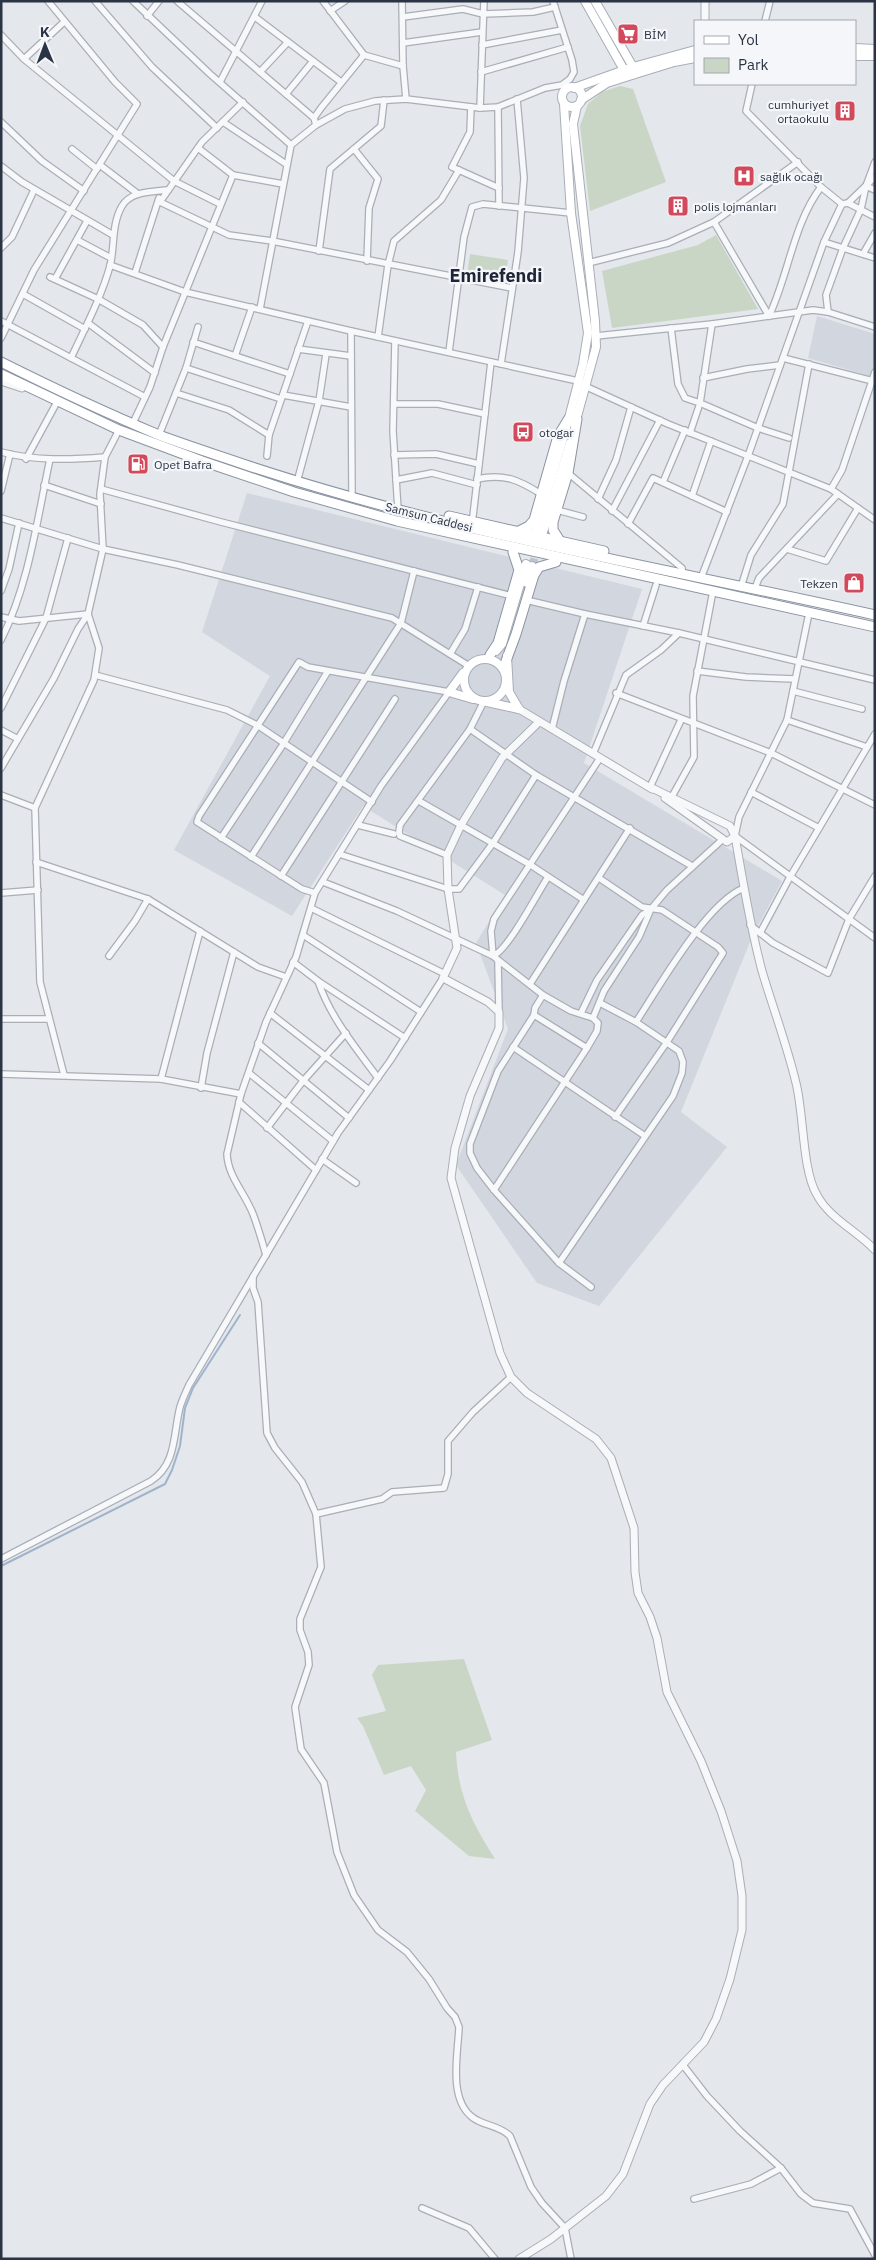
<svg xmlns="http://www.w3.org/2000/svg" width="876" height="2260" viewBox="0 0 876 2260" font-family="'IBM Plex Sans',sans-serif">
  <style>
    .built { fill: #d2d6de }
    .green { fill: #c9d6c5 }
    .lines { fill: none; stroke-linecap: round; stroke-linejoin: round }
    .stream { stroke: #9fb4cc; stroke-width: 2 }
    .secondary-tunnel { stroke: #bfc3cb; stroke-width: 8; stroke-dasharray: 8 4; stroke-linecap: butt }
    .minor-casing { stroke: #a9aeb7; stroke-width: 8 }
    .tertiary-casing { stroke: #a9aeb7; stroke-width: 9 }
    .secondary-casing { stroke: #a9aeb7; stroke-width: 10 }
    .trunk-casing { stroke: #8b94a3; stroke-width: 11 }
    .minor { stroke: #f7f8fa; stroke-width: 5.5 }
    .tertiary { stroke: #f7f8fa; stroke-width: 7 }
    .secondary { stroke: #fff; stroke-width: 8 }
    .trunk { stroke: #fff; stroke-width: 9 }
    .labels { text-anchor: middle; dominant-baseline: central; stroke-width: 4.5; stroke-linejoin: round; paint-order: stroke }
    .poi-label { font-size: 12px; fill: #2b3445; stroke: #f4f6f9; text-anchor: start }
    .street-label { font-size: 12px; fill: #2b3445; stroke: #f4f6f9 }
    .district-label { font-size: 18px; font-weight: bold; fill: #1d2536; stroke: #f4f6f9 }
  </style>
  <rect width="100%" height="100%" fill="#e4e7ec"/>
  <g class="built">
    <polygon points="817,316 875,334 875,363 870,376 808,358"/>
    <polygon points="247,493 642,589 584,763 782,881 752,937 681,1112 727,1147 599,1306 537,1283 456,1165 508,1029 476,943 505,895 363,806 292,916 174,850 270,676 202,632"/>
  </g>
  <g class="green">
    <polygon points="620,86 633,89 666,182 590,211 580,126 588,104 602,92"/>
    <polygon points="716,235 758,309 612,328 602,271 698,245"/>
    <polygon points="470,254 508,260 505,281 467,275"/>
    <path d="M 464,1659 L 492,1740 L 456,1752 C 458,1796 472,1822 495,1859 L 469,1856 L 415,1811 L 426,1790 L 411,1766 L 384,1775 L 363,1726 L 357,1718 L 386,1711 L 372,1675 L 378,1665 Z"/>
  </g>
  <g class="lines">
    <polyline class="stream" points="1,1566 165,1484 172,1470 180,1446 185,1408 193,1388 240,1315"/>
    <polyline class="secondary-tunnel" points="532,566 538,547"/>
    <g class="minor-casing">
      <g id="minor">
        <polyline points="95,1 152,67 217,128"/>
        <polyline points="133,1 210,74 291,145"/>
        <polyline points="177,1 314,118 316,125"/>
        <polyline points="323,1 364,55 403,66"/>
        <polyline points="402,1 403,66 406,99"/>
        <polyline points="330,11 345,1"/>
        <polyline points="147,16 159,1"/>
        <polyline points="255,17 341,82"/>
        <polyline points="403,17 463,9 483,14 533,12 555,7"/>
        <polyline points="765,21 770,1"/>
        <polyline points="1,35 24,59 174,181 220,204"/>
        <polyline points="403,43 482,32"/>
        <polyline points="482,45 562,30"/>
        <polyline points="24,59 64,22"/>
        <polyline points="260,72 288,42"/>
        <polyline points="481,72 568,47"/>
        <polyline points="220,82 262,1"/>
        <polyline points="752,84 746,111 821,187 842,204 848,203 875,177"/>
        <polyline points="286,94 313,61"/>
        <polyline points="243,102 202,142 160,202 229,235 272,241 512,288"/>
        <polyline points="471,107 470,132 452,167 499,188"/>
        <polyline points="498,107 499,206"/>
        <polyline points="480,108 484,1"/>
        <polyline points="314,118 321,108 364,55"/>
        <polyline points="1,122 42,161 84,191"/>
        <polyline points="223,122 286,164"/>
        <polyline points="198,148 233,175 283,184"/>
        <polyline points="72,149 97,169"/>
        <polyline points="354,149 378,179 369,208 367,261"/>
        <polyline points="100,165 138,194"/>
        <polyline points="1,166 22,182 113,235"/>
        <polyline points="866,186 875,190"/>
        <polyline points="848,203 875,217"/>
        <polyline points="714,222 769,316"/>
        <polyline points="77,240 111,258"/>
        <polyline points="824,242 875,258"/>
        <polyline points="1,248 12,237 34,190"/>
        <polyline points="319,251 330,169 381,126 384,100"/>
        <polyline points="863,254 875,233"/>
        <polyline points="588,263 668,243 714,222 798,162"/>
        <polyline points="110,265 185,292 351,331 578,381 587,387 668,424 831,489 875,520"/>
        <polyline points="135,273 159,198"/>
        <polyline points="50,277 98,299 143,325 163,347"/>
        <polyline points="55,279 87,221"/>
        <polyline points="23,294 85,329"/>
        <polyline points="260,309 291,145 316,125 345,109 375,101 406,99 480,108 498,107 545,88 562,85 570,79 574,72 572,60 553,1"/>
        <polyline points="828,312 826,295 843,248 861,209 866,186 875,162"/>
        <path d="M 769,316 C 789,274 793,224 821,187"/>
        <polyline points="1,321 145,397"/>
        <polyline points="88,323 155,373"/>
        <polyline points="712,324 700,403 758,428 789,438"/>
        <polyline points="671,328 678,384 685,398 700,403 690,433"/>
        <polyline points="351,331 352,497"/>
        <polyline points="596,336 712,324 813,310 828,312 875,327"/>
        <polyline points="378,337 388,265 394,241 441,200 459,170"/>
        <polyline points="1,338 34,270 137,104 115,82 48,1"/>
        <polyline points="395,341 393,431 398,510"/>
        <polyline points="193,342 290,374"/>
        <polyline points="298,349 351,356"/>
        <polyline points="449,352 464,237 472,207 483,204 571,213"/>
        <polyline points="235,356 252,307"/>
        <path d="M 71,358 C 85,328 101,298 110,266 C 115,247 111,225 122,206 C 131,191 152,192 168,190"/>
        <polyline points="783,358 873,381"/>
        <polyline points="501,364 518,252 524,178 517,99"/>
        <polyline points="186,368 281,399"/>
        <polyline points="703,378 747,369 780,365"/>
        <polyline points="176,393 229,410 269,435"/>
        <polyline points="283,395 351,407"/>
        <polyline points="394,404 438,404 485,414"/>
        <polyline points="133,423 150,387 163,347 233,175"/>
        <polyline points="159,435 186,368 198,327"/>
        <path d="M 1,452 C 36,461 69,460 105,457"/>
        <polyline points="394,455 436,454 479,464"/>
        <polyline points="267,456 269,435 308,321"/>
        <polyline points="26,459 57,402"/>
        <polyline points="568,473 682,568 683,575"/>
        <path d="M 477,479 C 504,473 519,480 541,494"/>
        <polyline points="396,480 432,473 477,485"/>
        <polyline points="297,482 319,401 326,354"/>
        <polyline points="663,482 685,430"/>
        <polyline points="44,485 101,504"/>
        <polyline points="101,489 221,522 512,596"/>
        <polyline points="831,489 842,470 875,372"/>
        <polyline points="1,491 10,454"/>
        <polyline points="692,496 711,441"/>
        <polyline points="598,499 616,460 631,407"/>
        <polyline points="557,510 583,517"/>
        <polyline points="612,511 660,420"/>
        <polyline points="473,516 491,362"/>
        <polyline points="1,518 103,549 178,565 392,618 469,666"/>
        <polyline points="628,524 653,478 727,512"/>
        <polyline points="787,549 826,561 858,508"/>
        <polyline points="701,578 748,456 824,242 842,204"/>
        <polyline points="741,587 751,555 783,504 809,364"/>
        <polyline points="755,588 759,578 838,494"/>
        <polyline points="1,591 9,569 19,523"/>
        <polyline points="526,600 585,614 679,633 875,680"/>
        <polyline points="809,613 787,720 739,817 735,836 875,938"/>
        <polyline points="1,617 19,621 88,614"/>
        <polyline points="643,626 656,585"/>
        <path d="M 1,640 C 29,584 37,520 50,459"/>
        <polyline points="450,654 465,629 478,587"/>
        <polyline points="697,671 746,677 795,679"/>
        <polyline points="95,675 227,710 257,725 372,802"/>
        <polyline points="793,691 862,709"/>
        <polyline points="616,693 771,753 875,805"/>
        <polyline points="1,708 46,618 68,538"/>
        <polyline points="787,720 867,747"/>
        <polyline points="470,729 536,775 692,866"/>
        <polyline points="552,729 564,681 585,614"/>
        <polyline points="1,730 18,739"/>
        <polyline points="593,754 626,675 661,650 679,633"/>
        <polyline points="1,768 54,678 78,629 88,614"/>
        <polyline points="650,787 681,720"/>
        <polyline points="751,792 819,828"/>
        <polyline points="1,795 35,808"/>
        <polyline points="670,800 694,757 693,696 713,591"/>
        <polyline points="419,801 529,864 584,900"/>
        <polyline points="358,825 394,834"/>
        <polyline points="221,838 282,746 328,671"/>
        <polyline points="339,854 448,889 459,889 493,843 536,775"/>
        <polyline points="447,855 400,836 399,832 400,825 470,729 484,701"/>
        <polyline points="251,857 401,623 414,571"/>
        <polyline points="36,862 148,899 258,967 286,977"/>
        <polyline points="281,876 395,699"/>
        <path d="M 548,877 C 537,894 508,950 493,956 L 491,931 L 494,919 L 600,758"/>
        <polyline points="599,878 642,907 662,910 718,947 723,953 667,1042 615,1117"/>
        <polyline points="323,882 397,911 493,956 543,995 571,1011 593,1018 598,1023 597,1031 587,1048 494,1190"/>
        <polyline points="1,893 38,890"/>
        <polyline points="311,908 445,974"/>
        <polyline points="750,925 773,943 828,973 849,919 875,876"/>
        <polyline points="760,933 790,877 875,734"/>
        <polyline points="303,935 421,1012"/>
        <polyline points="109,956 135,921 148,899"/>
        <polyline points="293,962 318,981 405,1038"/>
        <polyline points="498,962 499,1012"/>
        <path d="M 318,981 C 330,1017 356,1048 378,1078"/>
        <polyline points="530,984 630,828"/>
        <polyline points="543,995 535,1008 534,1015 498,1071 470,1144 470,1153 477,1168 494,1190 559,1263 591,1287"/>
        <polyline points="270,1013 369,1090"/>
        <polyline points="581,1013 597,980 642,915 651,909 667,890 723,839"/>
        <polyline points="534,1015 587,1048"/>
        <polyline points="593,1018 604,991 639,937 651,909"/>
        <polyline points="1,1019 49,1019"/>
        <path d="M 636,1022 C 659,987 707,902 744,888"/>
        <polyline points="258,1043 349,1118"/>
        <polyline points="513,1047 645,1136"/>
        <polyline points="249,1073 333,1141"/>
        <polyline points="1,1074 161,1079 241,1094"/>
        <polyline points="64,1075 40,982 35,808 94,680 99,648 88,614 103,549 100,494 105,457 119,430"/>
        <polyline points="161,1079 200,931"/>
        <polyline points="201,1088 207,1053 234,952"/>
        <polyline points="239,1102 316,1170"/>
        <polyline points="267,1128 303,1081 346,1033"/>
        <polyline points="322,1159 356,1183"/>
        <path d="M 266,1255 C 262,1241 258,1227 253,1214 C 245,1193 228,1177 227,1154 L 241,1094 L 266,1022 L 296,957 L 315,893 L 381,786 L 449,692 L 308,667 L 299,662 L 199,816 L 197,822 L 302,889 L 315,893"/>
        <polyline points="559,1263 673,1096 682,1073 683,1062 679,1051 636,1022 600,1003"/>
        <path d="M 253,1277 L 253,1288 L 258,1302 L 267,1433 L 275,1448 L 302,1482 L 316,1514 L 321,1567 L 300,1619 L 300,1630 L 308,1652 L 309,1665 L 295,1707 L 301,1749 L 324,1783 L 337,1852 L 354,1895 L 378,1930 L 407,1952 L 429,1979 L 447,2008 L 455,2017 L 459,2027 C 458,2054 448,2098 472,2117 C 483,2126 499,2125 510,2136 L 531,2187 L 542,2203 L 565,2228 L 571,2259"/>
        <polyline points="316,1514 382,1499 392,1492 444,1488 448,1474 448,1441 473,1412 511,1377"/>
        <path d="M 1,1559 L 151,1481 C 177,1464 173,1434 180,1407 C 182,1400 186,1392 189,1385 L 338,1133 L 390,1061 L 443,978"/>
        <polyline points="683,2065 707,2096 740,2131 781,2168 801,2194 813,2203 850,2209 875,2255"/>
        <polyline points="694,2199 751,2184 781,2168"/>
        <polyline points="422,2208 469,2228 495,2259"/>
      </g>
    </g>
    <g class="tertiary-casing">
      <g id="tertiary">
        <polyline points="705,21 705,1"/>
        <polyline points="1,381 22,388"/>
        <polyline points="519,709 652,789"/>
        <path d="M 650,787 L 730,826 L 735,836 C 743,882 750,926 762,971 C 773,1008 787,1045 796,1083 C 804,1114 802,1170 817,1195 C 829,1218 857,1231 875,1250"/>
        <polyline points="665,798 727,842 735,836"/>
        <polyline points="519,2259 551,2239 606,2196 623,2174 650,2104 663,2085 704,2042 716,2019 730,1979 742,1930 742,1896 737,1861 721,1811 701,1761 667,1692 657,1638 650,1617 638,1593 635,1572 634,1528 611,1458 596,1439 527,1393 511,1377 500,1353 451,1178 455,1148 470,1096 499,1028 499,1012 488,1002 443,978 457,948 448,889 447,855 461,825 502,758 539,722"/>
      </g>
    </g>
    <g class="secondary-casing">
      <g id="secondary">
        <polyline points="585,1 624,70 632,75 674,62 695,58"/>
        <polyline points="855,48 875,49"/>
        <polyline points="855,56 875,56"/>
        <circle cx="572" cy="97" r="10"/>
        <polyline points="574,88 633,67 695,50"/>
        <polyline points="581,100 607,83 632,75 633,67 595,1"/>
        <polyline points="575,424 596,347 595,321 573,124 577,106"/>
        <polyline points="536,530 569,418 583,364 588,333 571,213 564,104"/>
        <polyline points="543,532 570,443"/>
        <polyline points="527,583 532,566"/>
        <polyline points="496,651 502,644 526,564"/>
        <polyline points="507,656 509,692 519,709"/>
        <circle cx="485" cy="680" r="21"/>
        <polyline points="463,673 449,692 473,699"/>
        <polyline points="487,702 519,709"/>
      </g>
    </g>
    <g class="trunk-casing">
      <g id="trunk">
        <path d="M 1,362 C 53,388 106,413 159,435 C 188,446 217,455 246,465 C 451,533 665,568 875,615"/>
        <polyline points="1,374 119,430 202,461 294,492 397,521 875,627"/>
        <polyline points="449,516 604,551"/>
        <polyline points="517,532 529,526 534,520 558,436 569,418"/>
        <polyline points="560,541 553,530 553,522 568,473 577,419"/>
        <polyline points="490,655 498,643 519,570 513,552"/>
        <polyline points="506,661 516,634 534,575 539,567 556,562"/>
      </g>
    </g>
    <use href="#minor" class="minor"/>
    <use href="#tertiary" class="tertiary"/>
    <use href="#secondary" class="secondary"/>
    <use href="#trunk" class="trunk"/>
  </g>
  <defs>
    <g id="supermarket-square" transform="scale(1.125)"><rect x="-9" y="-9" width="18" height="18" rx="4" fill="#d1495b" stroke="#f4f6f9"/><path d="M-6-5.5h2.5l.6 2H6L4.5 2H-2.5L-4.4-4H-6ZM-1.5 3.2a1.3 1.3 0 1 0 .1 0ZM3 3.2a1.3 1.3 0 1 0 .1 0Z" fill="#fff"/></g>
    <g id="building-square" transform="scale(1.125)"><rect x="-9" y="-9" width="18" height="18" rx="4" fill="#d1495b" stroke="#f4f6f9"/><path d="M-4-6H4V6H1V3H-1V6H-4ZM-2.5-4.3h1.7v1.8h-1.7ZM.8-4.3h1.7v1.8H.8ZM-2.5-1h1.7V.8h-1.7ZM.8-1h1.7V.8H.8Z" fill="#fff"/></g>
    <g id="hospital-square" transform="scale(1.125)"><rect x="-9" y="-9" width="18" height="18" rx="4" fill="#d1495b" stroke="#f4f6f9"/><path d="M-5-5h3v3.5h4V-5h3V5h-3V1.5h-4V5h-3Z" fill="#fff"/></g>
    <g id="bus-square" transform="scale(1.125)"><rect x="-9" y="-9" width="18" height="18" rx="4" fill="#d1495b" stroke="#f4f6f9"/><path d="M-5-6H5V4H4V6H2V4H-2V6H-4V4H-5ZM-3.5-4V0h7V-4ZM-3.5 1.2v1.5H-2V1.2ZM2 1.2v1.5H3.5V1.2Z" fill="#fff"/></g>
    <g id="fuel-square" transform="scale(1.125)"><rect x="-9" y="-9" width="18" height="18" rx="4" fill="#d1495b" stroke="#f4f6f9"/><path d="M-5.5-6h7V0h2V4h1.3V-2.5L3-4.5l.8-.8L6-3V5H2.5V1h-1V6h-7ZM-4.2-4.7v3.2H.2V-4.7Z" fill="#fff"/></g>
    <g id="shop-square" transform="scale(1.125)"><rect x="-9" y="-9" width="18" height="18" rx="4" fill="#d1495b" stroke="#f4f6f9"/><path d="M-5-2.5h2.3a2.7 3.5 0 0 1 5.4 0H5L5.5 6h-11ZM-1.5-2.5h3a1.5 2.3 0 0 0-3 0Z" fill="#fff"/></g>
  </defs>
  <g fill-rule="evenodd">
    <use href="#supermarket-square" x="628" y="34"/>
    <use href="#building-square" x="845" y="111"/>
    <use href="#hospital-square" x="744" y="176"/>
    <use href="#building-square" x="678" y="206"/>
    <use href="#bus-square" x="523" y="432"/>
    <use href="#fuel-square" x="138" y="464"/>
    <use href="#shop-square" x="854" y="583"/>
  </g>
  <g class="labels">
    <g class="poi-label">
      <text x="644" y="34">BİM</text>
      <text x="829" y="104" text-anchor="end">cumhuriyet<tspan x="829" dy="14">ortaokulu</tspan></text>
      <text x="760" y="176">sağlık ocağı</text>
      <text x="694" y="206">polis lojmanları</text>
      <text x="539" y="432">otogar</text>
      <text x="154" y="464">Opet Bafra</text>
      <text x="838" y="583" text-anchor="end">Tekzen</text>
    </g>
    <g class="street-label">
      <text transform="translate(429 517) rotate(14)">Samsun Caddesi</text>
    </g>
    <g class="district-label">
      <text x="496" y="275">Emirefendi</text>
    </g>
  </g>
  <rect width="876" height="2260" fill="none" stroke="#2b3445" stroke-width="5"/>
  <rect x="694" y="20" width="162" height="65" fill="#f4f6f9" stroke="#a4a8b1"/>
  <rect x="704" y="36" width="25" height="8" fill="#ffffff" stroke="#a4a8b1"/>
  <text x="738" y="45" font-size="15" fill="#2b3445">Yol</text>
  <rect x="704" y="58" width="25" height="15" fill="#c9d6c5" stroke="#a4a8b1"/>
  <text x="738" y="70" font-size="15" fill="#2b3445">Park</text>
  <g transform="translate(45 45) rotate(359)" stroke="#f4f6f9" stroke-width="4" paint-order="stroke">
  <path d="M0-4L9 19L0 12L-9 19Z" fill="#2b3445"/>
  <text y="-8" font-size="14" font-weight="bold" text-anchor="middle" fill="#2b3445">K</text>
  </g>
</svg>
